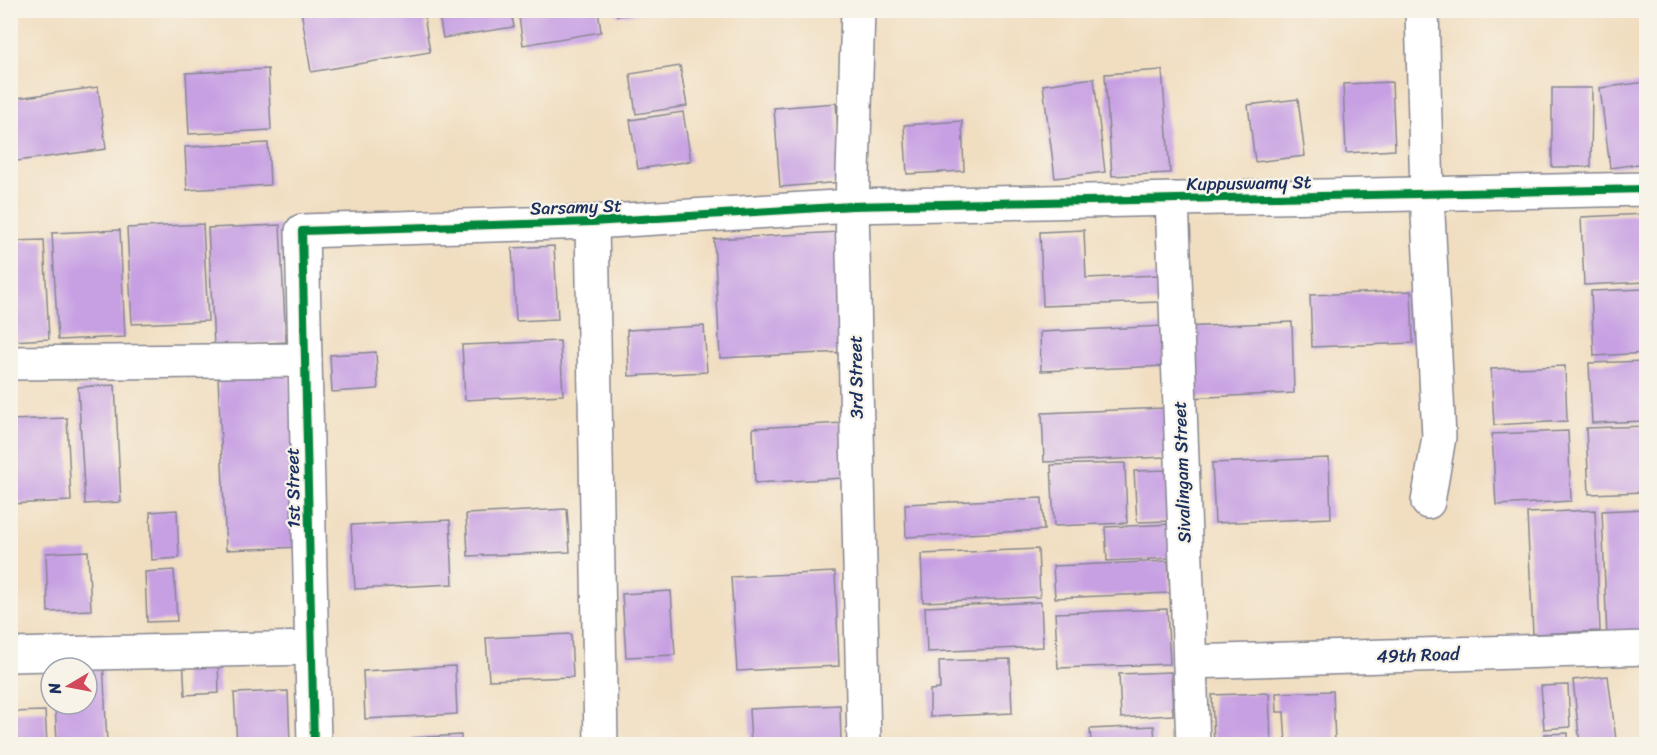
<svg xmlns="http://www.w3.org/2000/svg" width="1657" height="755" viewBox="0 0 1657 755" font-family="Sriracha,sans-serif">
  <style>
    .building { fill: #c7a0e3 }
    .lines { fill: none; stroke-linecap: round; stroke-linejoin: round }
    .minor-casing { stroke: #868690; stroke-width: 36 }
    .minor { stroke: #fff; stroke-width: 33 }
    .cycleway-casing { stroke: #f7f3e8; stroke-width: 11 }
    .cycleway { stroke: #00873e; stroke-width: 8 }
    .labels { text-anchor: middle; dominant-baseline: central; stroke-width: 4.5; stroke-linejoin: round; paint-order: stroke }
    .street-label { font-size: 18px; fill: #1b2f5e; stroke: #f7f3e8 }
  </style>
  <rect width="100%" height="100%" fill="#f7f3e8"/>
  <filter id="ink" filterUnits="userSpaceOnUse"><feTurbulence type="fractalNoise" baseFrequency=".0167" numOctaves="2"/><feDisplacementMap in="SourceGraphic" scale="12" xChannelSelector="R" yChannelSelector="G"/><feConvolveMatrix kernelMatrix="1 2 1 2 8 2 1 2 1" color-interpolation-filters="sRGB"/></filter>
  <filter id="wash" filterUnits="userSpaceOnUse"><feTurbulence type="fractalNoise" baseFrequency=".008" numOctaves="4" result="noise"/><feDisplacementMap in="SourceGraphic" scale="24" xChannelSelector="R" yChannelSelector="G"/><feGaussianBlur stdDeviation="1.35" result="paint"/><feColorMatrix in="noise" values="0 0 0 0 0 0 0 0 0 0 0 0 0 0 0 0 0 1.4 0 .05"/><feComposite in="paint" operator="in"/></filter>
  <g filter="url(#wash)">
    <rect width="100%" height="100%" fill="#f1dec1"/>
    <g id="blocks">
      <g class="building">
        <polygon points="301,10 423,10 430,52 311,72"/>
        <polygon points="438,10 511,10 514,27 443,38"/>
        <polygon points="518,10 598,10 601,32 523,45"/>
        <polygon points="616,10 647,10 647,12 617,16"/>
        <polygon points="680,66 687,106 636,114 630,74"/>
        <polygon points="268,69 271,130 189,134 186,73"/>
        <polygon points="1162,70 1170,173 1112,176 1105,74"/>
        <polygon points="1094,78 1105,172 1055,178 1043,85"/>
        <polygon points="1392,82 1395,150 1346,153 1343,84"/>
        <polygon points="1646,82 1646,163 1610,168 1600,88"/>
        <polygon points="98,87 106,149 10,162 10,99"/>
        <polygon points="1552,88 1592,88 1591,167 1552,167"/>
        <polygon points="1298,99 1305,156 1255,162 1248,105"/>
        <polygon points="836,103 842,182 780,187 774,108"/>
        <polygon points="683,112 691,161 638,169 630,120"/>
        <polygon points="962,121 964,171 907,174 904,125"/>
        <polygon points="268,143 270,185 187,190 185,147"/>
        <polygon points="1646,214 1646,282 1584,285 1581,217"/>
        <polygon points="203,224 208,321 132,324 127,228"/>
        <polygon points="280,225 286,342 214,346 208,228"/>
        <polygon points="120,230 125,337 58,340 52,233"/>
        <polygon points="1084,230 1086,278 1159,275 1160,302 1043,306 1040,232"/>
        <polygon points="839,232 845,352 720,358 714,239"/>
        <polygon points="44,240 49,339 10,341 10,241"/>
        <polygon points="554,246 558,319 516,321 512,248"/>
        <polygon points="1646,289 1646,353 1594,356 1591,291"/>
        <polygon points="1411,291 1413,343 1312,347 1310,295"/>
        <polygon points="1292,322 1294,393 1187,398 1183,327"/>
        <polygon points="704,326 707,372 629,376 627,330"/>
        <polygon points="1164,326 1166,366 1041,371 1040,332"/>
        <polygon points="560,341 563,395 465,400 462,345"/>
        <polygon points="376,352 378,389 332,392 330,355"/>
        <polygon points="1646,361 1646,421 1592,423 1589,363"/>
        <polygon points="1565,366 1567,421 1494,425 1491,369"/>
        <polygon points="290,374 299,547 226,550 218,377"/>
        <polygon points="115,385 121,502 85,504 78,387"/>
        <polygon points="1165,408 1167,457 1044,462 1042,413"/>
        <polygon points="67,418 71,501 10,504 10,420"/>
        <polygon points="842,423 844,478 755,483 753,428"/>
        <polygon points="1646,426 1646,492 1589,494 1586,428"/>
        <polygon points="1568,431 1571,501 1496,505 1492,434"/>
        <polygon points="1329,458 1331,518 1215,523 1212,463"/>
        <polygon points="1125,463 1127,523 1054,526 1051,465"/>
        <polygon points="1168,470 1170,521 1137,522 1134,471"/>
        <polygon points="1042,498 1044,530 906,537 905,504"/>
        <polygon points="567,509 570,552 468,556 466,514"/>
        <polygon points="1646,509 1646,637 1607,639 1602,511"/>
        <polygon points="177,510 179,558 152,560 150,512"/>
        <polygon points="1595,510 1600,631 1533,634 1527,513"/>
        <polygon points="450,520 453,584 355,589 351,525"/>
        <polygon points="1173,524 1174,558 1107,561 1105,527"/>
        <polygon points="1038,549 1040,597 923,602 921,554"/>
        <polygon points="88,551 91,610 48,612 46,553"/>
        <polygon points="1168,561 1170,593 1055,598 1053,566"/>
        <polygon points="174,570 177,621 147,622 145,572"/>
        <polygon points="835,572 839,666 737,671 731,577"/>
        <polygon points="671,591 675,655 626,657 622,594"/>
        <polygon points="1041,602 1043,647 927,652 925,607"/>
        <polygon points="1167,609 1170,664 1058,668 1055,613"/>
        <polygon points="571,634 573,677 489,680 486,638"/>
        <polygon points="218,657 219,693 185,695 183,658"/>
        <polygon points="103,659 107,744 57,744 55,704 87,704 87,668"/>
        <polygon points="1010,659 1012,713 930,717 930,690 940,689 939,661"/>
        <polygon points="455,666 457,714 365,719 363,671"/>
        <polygon points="1171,672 1173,715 1121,718 1119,674"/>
        <polygon points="1608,676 1616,740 1580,744 1573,680"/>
        <polygon points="1568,685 1570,727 1544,729 1541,686"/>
        <polygon points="288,691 290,744 237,744 234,693"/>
        <polygon points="1333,691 1335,744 1286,744 1284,712 1277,712 1276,693"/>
        <polygon points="1269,693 1271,744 1214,744 1212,695"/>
        <polygon points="840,705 841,744 751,744 749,709"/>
        <polygon points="45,711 47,744 10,744 10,712"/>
        <polygon points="1154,726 1155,744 1091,744 1090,729"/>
        <polygon points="1568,733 1568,744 1545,744 1545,734"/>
        <polygon points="461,735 461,744 413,744 412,738"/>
      </g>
    </g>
  </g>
  <g filter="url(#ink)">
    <use href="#blocks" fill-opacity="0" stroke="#868690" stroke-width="1.5"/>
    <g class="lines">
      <g class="minor-casing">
        <g id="minor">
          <polyline points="858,10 852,206 864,744"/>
          <polyline points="1422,10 1427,194 1439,437 1428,502"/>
          <polyline points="1172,199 1193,744"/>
          <polyline points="592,222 601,744"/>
          <polyline points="10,363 305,360"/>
          <polyline points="10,655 311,648"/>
          <polyline points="1190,662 1646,648"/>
          <polyline points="314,744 302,231 592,222 852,206 1646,189"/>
        </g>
      </g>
      <use href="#minor" class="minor"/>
      <g class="cycleway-casing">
        <polyline id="cycleway" points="314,744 302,231 592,222 852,206 1646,189"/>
      </g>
      <use href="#cycleway" class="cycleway"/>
    </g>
  </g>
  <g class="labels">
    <g class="street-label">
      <text transform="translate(1249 183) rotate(-1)">Kuppuswamy St</text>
      <text transform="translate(576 207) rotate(-2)">Sarsamy St</text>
      <text transform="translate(856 377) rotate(-91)">3rd Street</text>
      <text transform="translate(1182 472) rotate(-92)">Sivalingam Street</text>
      <text transform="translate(293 488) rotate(-91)">1st Street</text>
      <text transform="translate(1418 655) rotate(-2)">49th Road</text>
    </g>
  </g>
  <rect width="1657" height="755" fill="none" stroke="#f7f3e8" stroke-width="36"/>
  <g transform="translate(69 686) rotate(260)"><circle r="28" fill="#f7f3e8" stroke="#9fa5b1" stroke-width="1.5"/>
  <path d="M0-4.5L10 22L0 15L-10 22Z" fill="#d1495b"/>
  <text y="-9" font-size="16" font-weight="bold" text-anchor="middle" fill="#1b2f5e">N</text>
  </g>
</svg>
